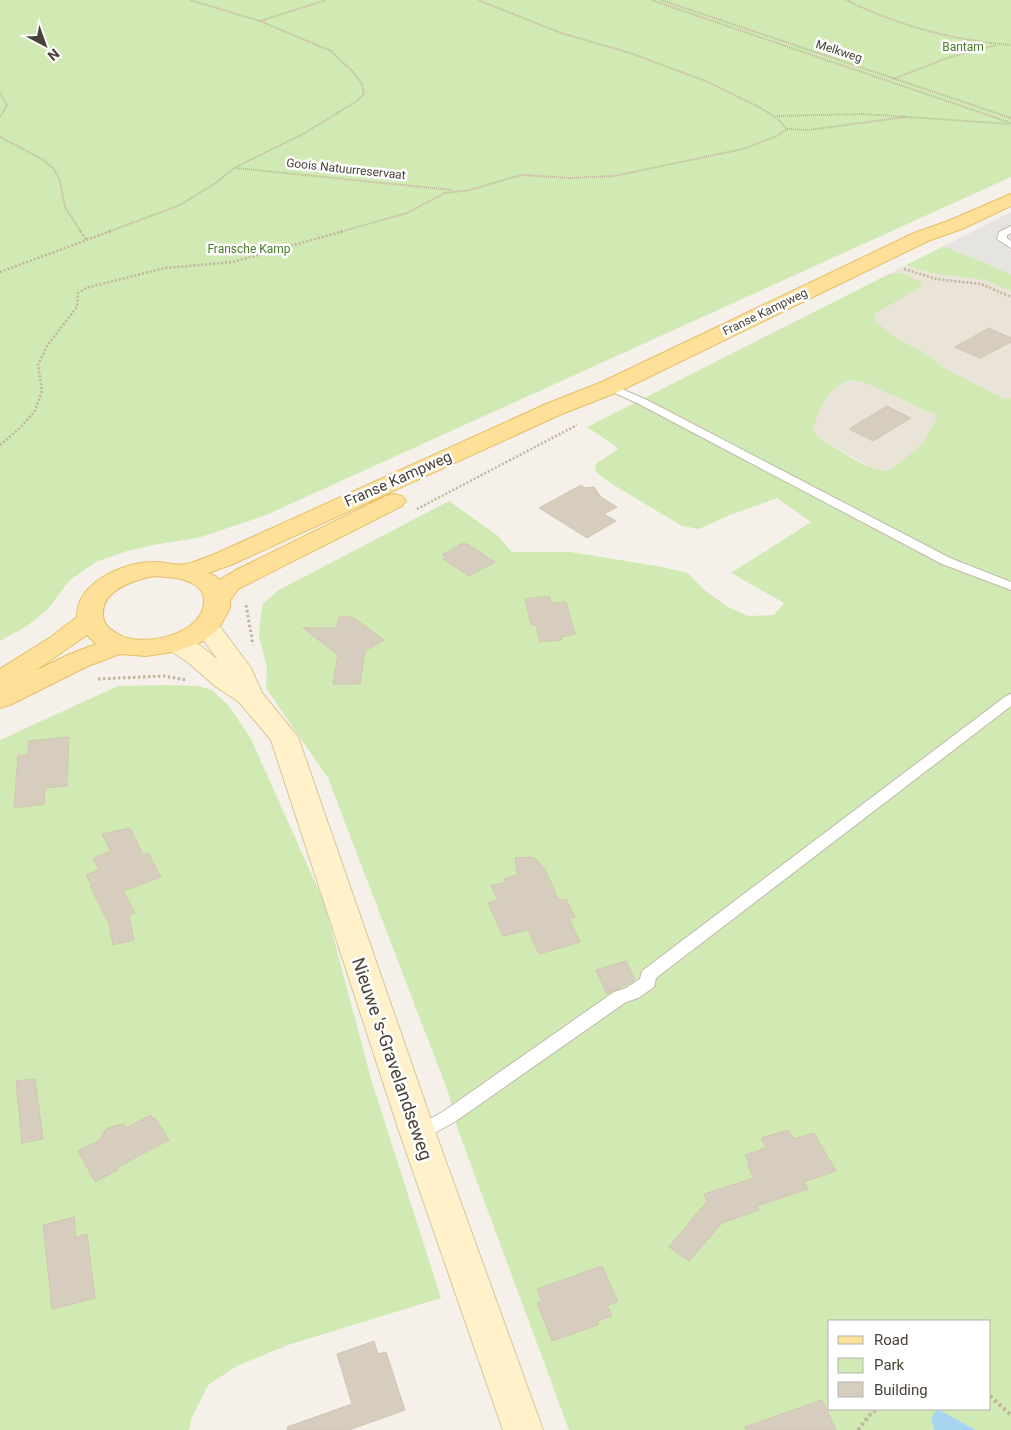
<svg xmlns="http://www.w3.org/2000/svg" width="1011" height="1430" font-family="Roboto,sans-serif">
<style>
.residential{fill:#e9e3d8}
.green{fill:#d1e9b3;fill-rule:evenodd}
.parking{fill:#e6e4e1}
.water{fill:#a6d4f1}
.building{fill:#d7cdbf;stroke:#d2c5b2}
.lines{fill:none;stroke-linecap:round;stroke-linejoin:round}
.lane-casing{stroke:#c1b9ac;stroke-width:2}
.secondary-casing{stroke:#d5c59a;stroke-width:2}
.primary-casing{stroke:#e5be68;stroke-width:2}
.path-far3{stroke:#c2b59d;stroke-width:2;stroke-dasharray:1 1;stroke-linecap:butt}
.path-far2{stroke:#c2b59d;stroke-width:2.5;stroke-dasharray:2 2;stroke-linecap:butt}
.path-far1{stroke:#c2b59d;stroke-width:3;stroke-dasharray:2.5 2.5;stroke-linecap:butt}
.path{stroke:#c2b59d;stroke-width:4;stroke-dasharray:3 3;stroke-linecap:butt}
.lane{fill:#fff;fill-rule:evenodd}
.secondary{fill:#fff1ca;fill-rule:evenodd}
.primary{fill:#fee099;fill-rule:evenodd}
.labels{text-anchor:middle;stroke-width:5;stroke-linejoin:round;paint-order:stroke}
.far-park-label{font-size:12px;fill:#4a7c2a;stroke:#fff}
.far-street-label{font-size:12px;fill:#494238;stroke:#fff}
.street-label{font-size:15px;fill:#494238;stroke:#fff}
.near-street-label{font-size:18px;fill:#494238;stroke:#fff}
</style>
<rect width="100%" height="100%" fill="#f5f1ea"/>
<g class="residential">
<polygon points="906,265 931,273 984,280 1011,291 1011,398 1005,399 944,368 924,353 898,339 875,321 875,314 881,308 920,287 902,273 889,274"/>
<polygon points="851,380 866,383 938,416 922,444 890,470 886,471 874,469 819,438 813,430 818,409 831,391 843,383"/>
</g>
<g class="green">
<polygon points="0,0 1011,0 1011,177 266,515 198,538 159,544 127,551 96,562 70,580 46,611 27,626 0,641"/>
<polygon points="944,246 1011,274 1011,291 984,280 931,273 906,265"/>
<path d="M902,273L921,282L922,284L920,287L875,314V321L898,339L924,353L944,368L1005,399L1011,398V1430H976L937,1409L931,1418L934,1430H569L458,1130L448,1092L328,778L266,688L267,668L259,636L260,621L263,604L277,591L449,501L497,535L512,552H570L657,566L688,573L704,590L728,607L748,616L774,615L784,603L731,573L811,522L777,498L730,515L699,529L682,526L612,484L596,472L595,465C602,458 613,455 618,448L587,427L889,274ZM851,380L866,383L938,416L922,444L890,470C873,475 835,447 819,438L813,430C819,408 827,387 851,380ZM830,1321H990V1409H830Z"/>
<polygon points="167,685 198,686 212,690 228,705 250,737 324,902 371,1079 441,1298 288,1345 237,1366 208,1385 192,1417 189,1430 0,1430 0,740 118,686"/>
</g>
<polygon class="parking" points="1011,212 1011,274 944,246"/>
<polygon class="water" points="937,1409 976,1430 934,1430 931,1418"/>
<g class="building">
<polygon points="989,328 1011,338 1011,342 980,358 955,347"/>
<polygon points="887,406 911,418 873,441 849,429"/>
<polygon points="581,485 585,488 594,487 601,497 617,507 604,514 616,521 587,538 539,508"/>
<polygon points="463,543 469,545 495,562 469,576 443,559 446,557 442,555"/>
<polygon points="549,596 551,603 566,602 575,634 561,637 562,640 540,642 536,625 531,625 525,599"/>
<polygon points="339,617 352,617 384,640 365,651 360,684 333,684 338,655 303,628 337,628"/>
<polygon points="69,737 67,786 45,788 44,804 14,808 18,755 28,755 29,741"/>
<polygon points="130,828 143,855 148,853 161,877 123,891 135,913 129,915 134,940 113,945 109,924 90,886 92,886 86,875 99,870 93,858 111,851 102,834"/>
<polygon points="530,857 536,859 544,868 559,900 566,899 575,917 569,919 580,942 539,954 528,930 503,936 488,903 498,900 491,886 506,882 504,879 517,875 515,858"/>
<polygon points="626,961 635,980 607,994 596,970"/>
<polygon points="35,1079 43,1139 22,1143 16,1081"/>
<polygon points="151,1115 153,1119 155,1118 169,1140 116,1168 118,1170 95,1182 78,1151 100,1140 105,1130 110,1127 124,1124 126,1128"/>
<polygon points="788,1130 794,1139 814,1133 836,1171 804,1182 808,1189 757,1206 759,1210 722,1223 689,1261 669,1247 707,1201 704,1194 754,1178 747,1164 750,1163 745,1155 766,1148 761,1138"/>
<polygon points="74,1217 76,1237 87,1234 95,1298 52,1309 43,1225"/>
<polygon points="602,1266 618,1302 607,1305 612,1316 597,1321 598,1325 552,1341 537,1303 542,1301 537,1289"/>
<polygon points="374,1341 378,1354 386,1352 405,1410 349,1430 288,1430 287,1427 352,1404 337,1354"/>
<polygon points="822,1400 836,1430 746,1430 745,1427"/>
</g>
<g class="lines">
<g class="lane-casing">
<g id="lane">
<polygon points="1011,226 1011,233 1007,235 1007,238 1011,241 1011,248 997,239 999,232"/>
<polygon points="610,384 647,400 950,558 1011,582 1011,590 942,564 639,404 606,389 605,387"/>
<polygon points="1011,694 1011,706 656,978 654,987 638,998 626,1002 456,1121 424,1139 418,1142 412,1139 409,1134 412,1129 444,1111 614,992 626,988 640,979 642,971 1006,696"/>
</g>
</g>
<g class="secondary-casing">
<path id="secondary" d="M206,618L215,620L251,668L262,693L298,737L436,1134L543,1430H503L400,1134L271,740L239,702L215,686L190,664L168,649L164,643L168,637C187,632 204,648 218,660L193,626L197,620Z"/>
</g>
<g class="primary-casing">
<path id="primary" d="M1011,194V206L962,229L928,241L618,392L562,414L233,564L208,573L215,576L219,580L236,570L386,496L394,494L402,496L406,501L402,506L238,589L230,601V608L219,628L204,641L173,652L146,656L120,654L88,666L10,705L0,708V669L51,637L77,617C76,582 126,561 155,562C165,562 176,566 186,564C196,562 206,557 215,554L546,404L602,382L914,233L948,221ZM154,576C163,577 172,577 181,579C192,582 204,588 204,600C206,634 142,649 118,634C109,629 103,624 103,614C102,589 135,580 154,576ZM87,635L96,644L70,654L35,671Z"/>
</g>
<g class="path-far3">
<polyline points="651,0 1011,123"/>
<polyline points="661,0 1011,118"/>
<path d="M846,0C899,26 952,40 1011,45"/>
<polyline points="260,21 326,0"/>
<polyline points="893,79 947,58 996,45"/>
<polyline points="0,93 7,105 0,117"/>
<polyline points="777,116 864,114 1010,124"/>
<polyline points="787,129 809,130 905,117"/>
<polyline points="0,137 42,159 54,169 60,181 65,207 81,232"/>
<polyline points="235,168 452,190"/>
<polyline points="108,232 180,205 217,182 234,168 303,134 357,101 364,94 362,84 353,72 331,51 260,21 190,0"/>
<polyline points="340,232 407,213 445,193 470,190 514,177 523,175 569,178 614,176 743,149 777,136 787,129 777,118 759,107 708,82 630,53 561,33 478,0"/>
</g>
<g class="path-far2">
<polyline points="80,231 86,239"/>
<polyline points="904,269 936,279 981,284 1011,297"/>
<polyline points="0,272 111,231"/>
<polyline points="0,445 20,428 35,411 42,391 38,365 47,346 77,307 78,293 86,288 165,268 233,262 344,231"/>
<polyline points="417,509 577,425"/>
</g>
<g class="path-far1">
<polyline points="246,605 253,645"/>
<polyline points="98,679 164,676 186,680"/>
</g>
<g class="path">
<polyline points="990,1396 1011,1415"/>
<polyline points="858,1430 872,1412 879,1409"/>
</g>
<use href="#lane" class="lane"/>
<use href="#secondary" class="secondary"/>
<use href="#primary" class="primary"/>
</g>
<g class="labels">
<g class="far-park-label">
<text x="963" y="51">Bantam</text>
<text x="249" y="253">Fransche Kamp</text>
</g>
<g class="far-street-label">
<text transform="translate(839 51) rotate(18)" y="4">Melkweg</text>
<text transform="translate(346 169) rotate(6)" y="4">Goois Natuurreservaat</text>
<text transform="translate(765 312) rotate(-26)" y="4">Franse Kampweg</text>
</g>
<g class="street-label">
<text transform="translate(398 479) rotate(-24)" y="5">Franse Kampweg</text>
</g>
<g class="near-street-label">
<text transform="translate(392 1059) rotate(71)" y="6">Nieuwe 's-Gravelandseweg</text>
</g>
</g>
<rect x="828" y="1320" width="162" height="90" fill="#ffffff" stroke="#b6b3af"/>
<rect x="838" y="1336" width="25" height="8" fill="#fee099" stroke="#b6b3af"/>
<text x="874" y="1345" font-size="15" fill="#494238">Road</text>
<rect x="838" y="1358" width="25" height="15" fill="#d1e9b3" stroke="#b6b3af"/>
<text x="874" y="1370" font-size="15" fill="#494238">Park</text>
<rect x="838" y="1382" width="25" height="15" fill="#d7cdbf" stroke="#b6b3af"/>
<text x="874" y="1395" font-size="15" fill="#494238">Building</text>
<g transform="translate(45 45) rotate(139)" stroke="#ffffff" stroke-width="4" paint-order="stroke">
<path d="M0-4L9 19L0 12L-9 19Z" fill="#494238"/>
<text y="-8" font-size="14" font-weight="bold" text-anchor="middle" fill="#494238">N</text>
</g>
</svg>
